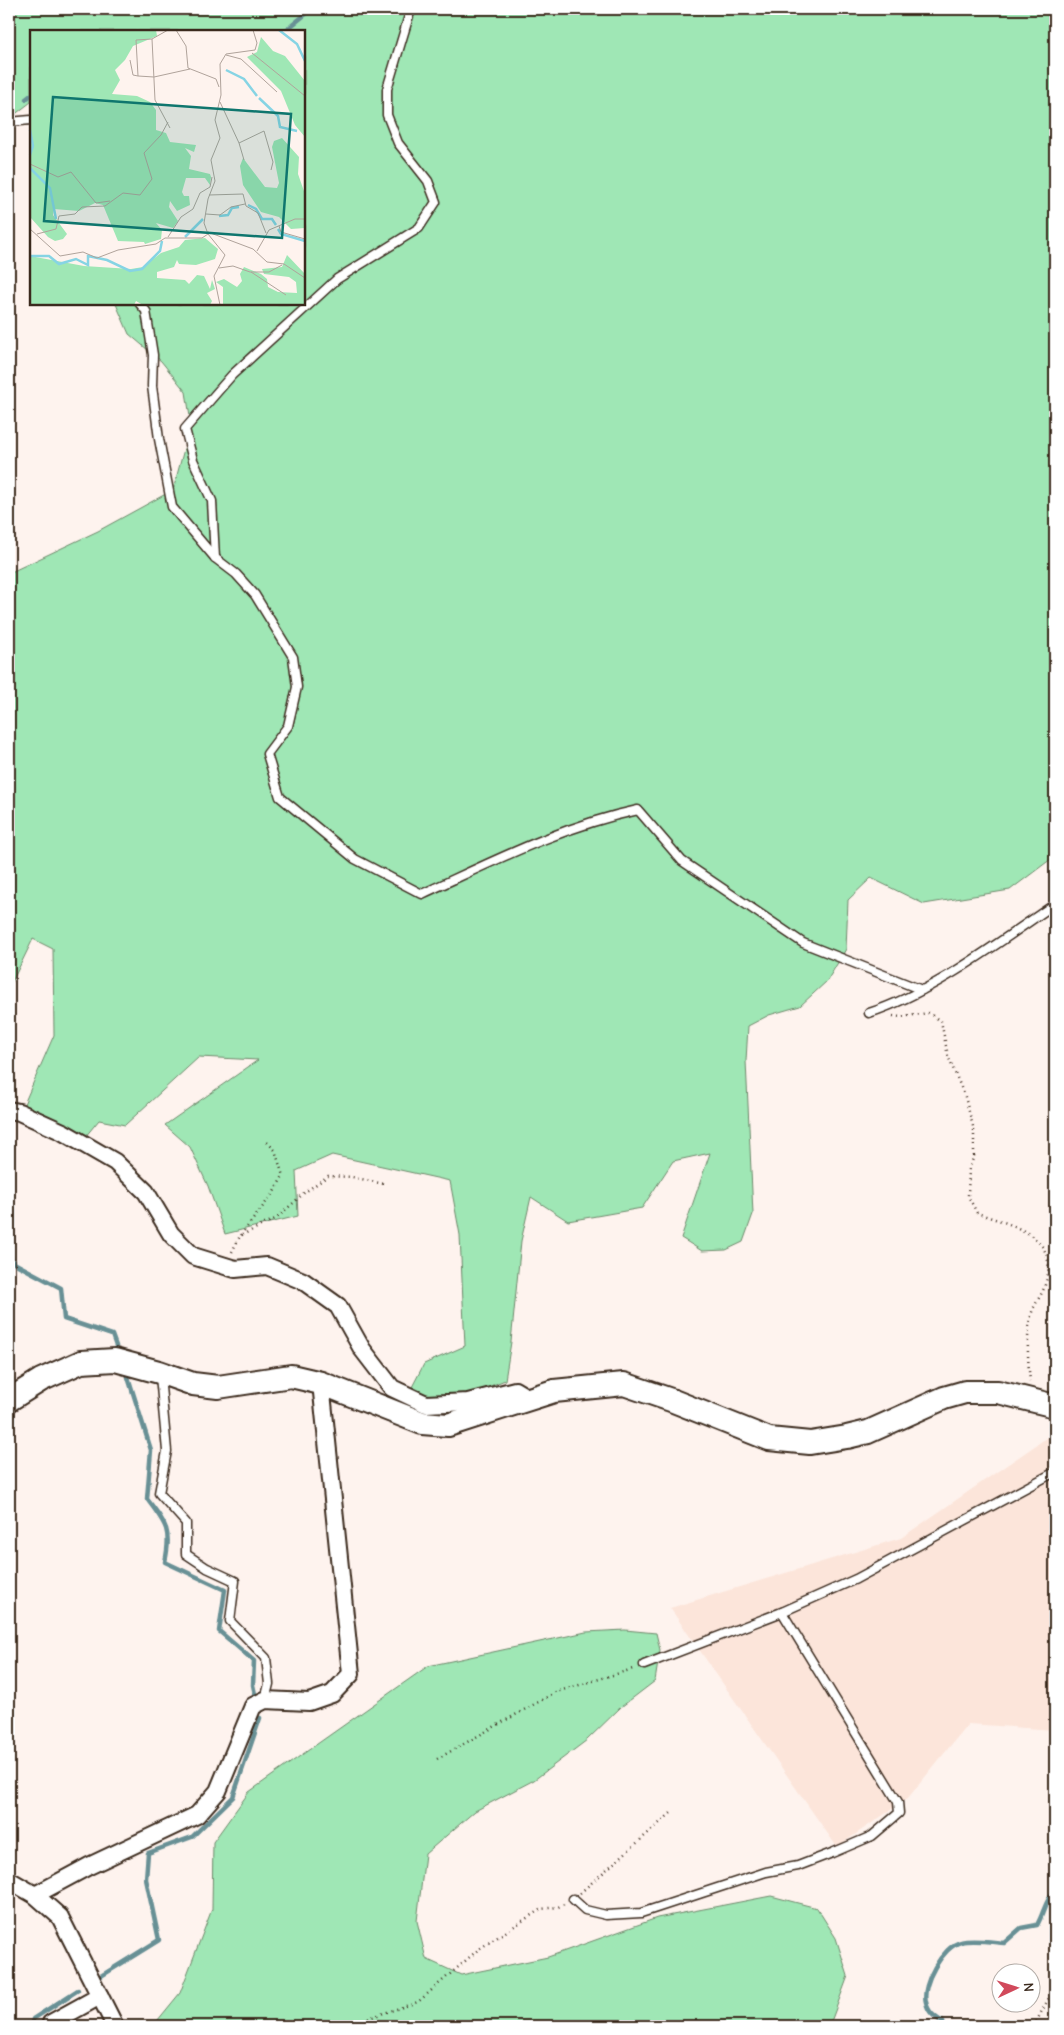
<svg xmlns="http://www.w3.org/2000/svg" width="1064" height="2035" font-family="'Comic Neue',sans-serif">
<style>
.built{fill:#fce5da}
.green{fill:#9fe7b5;stroke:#6d886a}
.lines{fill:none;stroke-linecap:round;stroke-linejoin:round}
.stream{stroke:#689095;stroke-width:4.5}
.lane-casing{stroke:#3b2a1e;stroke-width:11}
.street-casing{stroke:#3b2a1e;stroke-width:20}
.secondary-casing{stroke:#3b2a1e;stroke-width:26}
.path{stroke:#3b2a1e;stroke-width:2.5;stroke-dasharray:1 4;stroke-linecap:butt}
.lane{stroke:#fff;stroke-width:8}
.street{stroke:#fff;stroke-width:16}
.secondary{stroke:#fff;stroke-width:22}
.inset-river{fill:none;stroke:#86d4e4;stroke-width:2.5}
.inset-road{fill:none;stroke:#b0a39b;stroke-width:1}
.view{fill:#0f766e;fill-opacity:0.15;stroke:#0f766e;stroke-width:2.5}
.inset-edge{fill:none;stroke:#3b2a1e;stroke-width:2.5}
</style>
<rect width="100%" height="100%" fill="#fef3ee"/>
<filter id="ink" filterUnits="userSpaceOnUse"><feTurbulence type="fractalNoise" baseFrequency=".02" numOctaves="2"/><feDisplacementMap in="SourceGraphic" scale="10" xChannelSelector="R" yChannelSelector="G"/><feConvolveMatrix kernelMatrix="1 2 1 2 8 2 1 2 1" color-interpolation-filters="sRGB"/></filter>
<g filter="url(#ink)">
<polygon class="built" points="1055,1432 1055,1730 968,1724 908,1798 837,1847 670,1608 901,1538"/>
<g class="green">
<polygon points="9,9 1055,9 1055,856 1010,890 924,904 871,878 848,900 846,949 827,981 800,1006 769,1015 748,1026 746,1061 753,1214 743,1242 726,1250 702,1251 681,1238 710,1153 673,1161 642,1208 568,1221 531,1197 521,1241 511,1342 505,1380 476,1392 437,1399 411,1389 424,1364 465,1346 460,1235 450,1181 332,1155 296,1171 298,1216 225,1234 208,1186 190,1147 165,1125 258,1060 199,1057 125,1125 99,1120 85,1137 24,1104 54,1035 53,949 33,939 9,988 9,573 98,531 173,490 191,423 186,392 161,361 129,334 116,304 304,304 304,31 31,31 31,102 9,119"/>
<polygon points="625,1630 656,1633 660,1650 655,1681 621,1707 587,1740 534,1780 475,1811 425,1854 417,1921 426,1959 461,1975 548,1957 657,1918 771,1896 817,1908 836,1938 848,1976 832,2019 824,2026 153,2026 180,1993 212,1909 213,1842 249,1792 428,1666 586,1632"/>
</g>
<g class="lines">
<g class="stream">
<polyline points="285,31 312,9"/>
<polyline points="26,99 31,95"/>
<polyline points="9,1251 14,1263 61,1288 64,1319 112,1335 116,1346"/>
<path d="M128,1377L151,1450L147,1499C166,1524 172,1530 165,1562L225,1590L219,1631L254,1661L253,1685L255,1694"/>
<polyline points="101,1976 159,1940 146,1879 148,1853 192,1837 233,1797 260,1718"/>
<polyline points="32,2026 33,2019 78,1990"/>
<path d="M942,2026L943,2022C934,2017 928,2012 926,2002C921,1985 943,1946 961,1942C972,1939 992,1942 1004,1943L1021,1928L1037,1925C1044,1913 1045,1900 1055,1890"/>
</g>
<g class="lane-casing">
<g id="lane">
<polyline points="9,122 31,120"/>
<path d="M140,304L146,311L153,355L152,386L159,439L172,507L215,558L236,574L255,595L293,657L297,687L288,726L267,754L280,797L355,859L422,894C492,862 562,826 638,810L682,861L803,943L922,990"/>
<polyline points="215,558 212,501 193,460 185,429 232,375 337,279 419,228 436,202 428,181 398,143 387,115 387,89 411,9"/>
<path d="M869,1013C936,991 997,943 1055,904"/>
<polyline points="160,1376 167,1451 159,1493 186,1523 186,1554 207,1568 235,1581 230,1621 266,1658 269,1684 265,1700"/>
<polyline points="644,1665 782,1612"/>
<polyline points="573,1899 585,1910 606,1915 641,1913 766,1872 798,1866 832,1853 872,1836 899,1813 898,1802 782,1612 856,1579 1055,1472"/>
</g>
</g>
<g class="street-casing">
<g id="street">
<polyline points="9,1110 19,1112 63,1132 115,1162 146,1192 171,1234 193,1256 235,1269 267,1266 303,1281 338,1306 362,1349 392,1388 426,1404 468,1402 515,1390 530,1399"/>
<polyline points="9,1880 35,1895 60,1917 115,2026"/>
<polyline points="35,1895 89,1866 197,1815 218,1791 253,1706 265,1700 309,1702 332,1694 351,1674 321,1383"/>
<polyline points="50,2026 51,2023 100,1996"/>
</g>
</g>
<g class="secondary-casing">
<polyline id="secondary" points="9,1400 41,1380 81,1362 115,1360 159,1372 193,1384 218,1387 291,1376 321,1383 422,1423 448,1425 554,1391 624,1384 671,1400 769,1439 810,1443 847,1437 868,1432 944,1398 965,1392 998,1392 1055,1406"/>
</g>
<g class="path">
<path d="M893,1016L901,1017L928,1013L941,1021L948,1056L965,1097L974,1130V1156L969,1169L968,1196L977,1213C1012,1225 1062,1236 1045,1285C1042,1296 1033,1305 1031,1316C1026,1335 1028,1362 1030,1381"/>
<polyline points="241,1235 274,1192 283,1176 275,1150 266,1141"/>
<polyline points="232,1252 240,1236 277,1218 305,1192 328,1176 352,1177 384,1184"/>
<polyline points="437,1759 556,1692 633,1669"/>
<polyline points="580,1893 671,1813"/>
<polyline points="344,2026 418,2002 479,1949 541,1909 558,1907 564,1904"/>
<polyline points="1034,2026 1052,1992 1055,1989"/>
</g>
<use href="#lane" class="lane"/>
<use href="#street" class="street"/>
<use href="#secondary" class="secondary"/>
</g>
</g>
<g transform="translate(30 30)">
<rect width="275" height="275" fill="#fef3ee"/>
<path d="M0,0H126L127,6L103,16L95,30L85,40L90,50L82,64L107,66L120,72L126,80V100L136,103L140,112L166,115L164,122L155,118L161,126L159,139L180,144L181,147L180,155L175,148H156L152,162L154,166H159L160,175L147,181L140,171L139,177L148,191L143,198L126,193L132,200L131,209L115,214L114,212L88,211L73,175L65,173L49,181L24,179L23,185L37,204L33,209L25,211L18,207L0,187ZM231,7L243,21L255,26L275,51V107L265,95L251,61L217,27L227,22ZM252,108L269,127L268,144L275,164V198L261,199L249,187L231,182L213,155L210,136L213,128L235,157L247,158L249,153L242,117L244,111ZM175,208L188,219L185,229L166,235L149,234L147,230L144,237L127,242V248L155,250L159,254L167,245L174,246L180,259L182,250L185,259L177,263L182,271L180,275H113L106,271L104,275H0V226L54,236L101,239L113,237L131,223L149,217L155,210ZM257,225L275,244V275H193V257L186,252L194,249L207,257L212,251L210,244L214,237L231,244L237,249L238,257L248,262L267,263L266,252L259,247L234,244L232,239L252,237Z" fill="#9fe7b5"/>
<path class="inset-river" d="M249,0L267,14L275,31M196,40L214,49L227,66M229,68L248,86L250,97L267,101M0,100L3,116L0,125M0,138L20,158L26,189M218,175L226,179L232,189H242L246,195M189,186L198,185L202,178L209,177M248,199L251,204L275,211M155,207L173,189M0,226H19L29,234L46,229L58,235V226L77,230L100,241L112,239L130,221L132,211"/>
<path class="inset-road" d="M138,0L122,9L106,10L108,46L124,47L160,39M146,0L156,16L158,38L186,49L189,57M122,9L125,70L140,98M222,23L275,66M196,25L211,29L247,62M100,30L103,45L108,46M190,72L209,113L234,101L243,132L241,140M209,113L214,130M0,134L28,147L41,142L66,173L80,171M179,165L213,164L216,176L228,183L236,203M176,184L190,185L201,177L215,174M249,196L251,202L275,209M0,199L30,226L53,222L67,228L88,220L126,214L135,208H172L178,204M178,202L223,219L237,232L254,234L275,248M7,204L26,199L29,186L45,184L52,177L75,176L93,163L110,165L122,149L114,123L131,105L138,92M138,207L151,187L163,179L170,163L180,157L182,147M227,221L239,200L265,189H275M189,238L203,236L220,242H239L252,235M221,242L256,265M190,275L184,246L195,225L178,204L174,193L178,169L185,151L181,130L190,108L185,90L191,65L190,34L196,24L225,20L227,13L223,0"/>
<path class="view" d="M23,67L261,84L252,208L14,191Z"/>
<rect width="275" height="275" class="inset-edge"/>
</g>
<rect width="1064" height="2035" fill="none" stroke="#fff" stroke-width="30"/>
<rect x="15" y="15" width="1034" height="2005" fill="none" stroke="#3b2a1e" stroke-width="2" filter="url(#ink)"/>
<g transform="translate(1016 1988) rotate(86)"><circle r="24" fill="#ffffff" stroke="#b1aaa5"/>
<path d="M0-4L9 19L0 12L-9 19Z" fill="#d1495b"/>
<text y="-8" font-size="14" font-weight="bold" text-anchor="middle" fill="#3b2a1e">N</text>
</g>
</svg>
